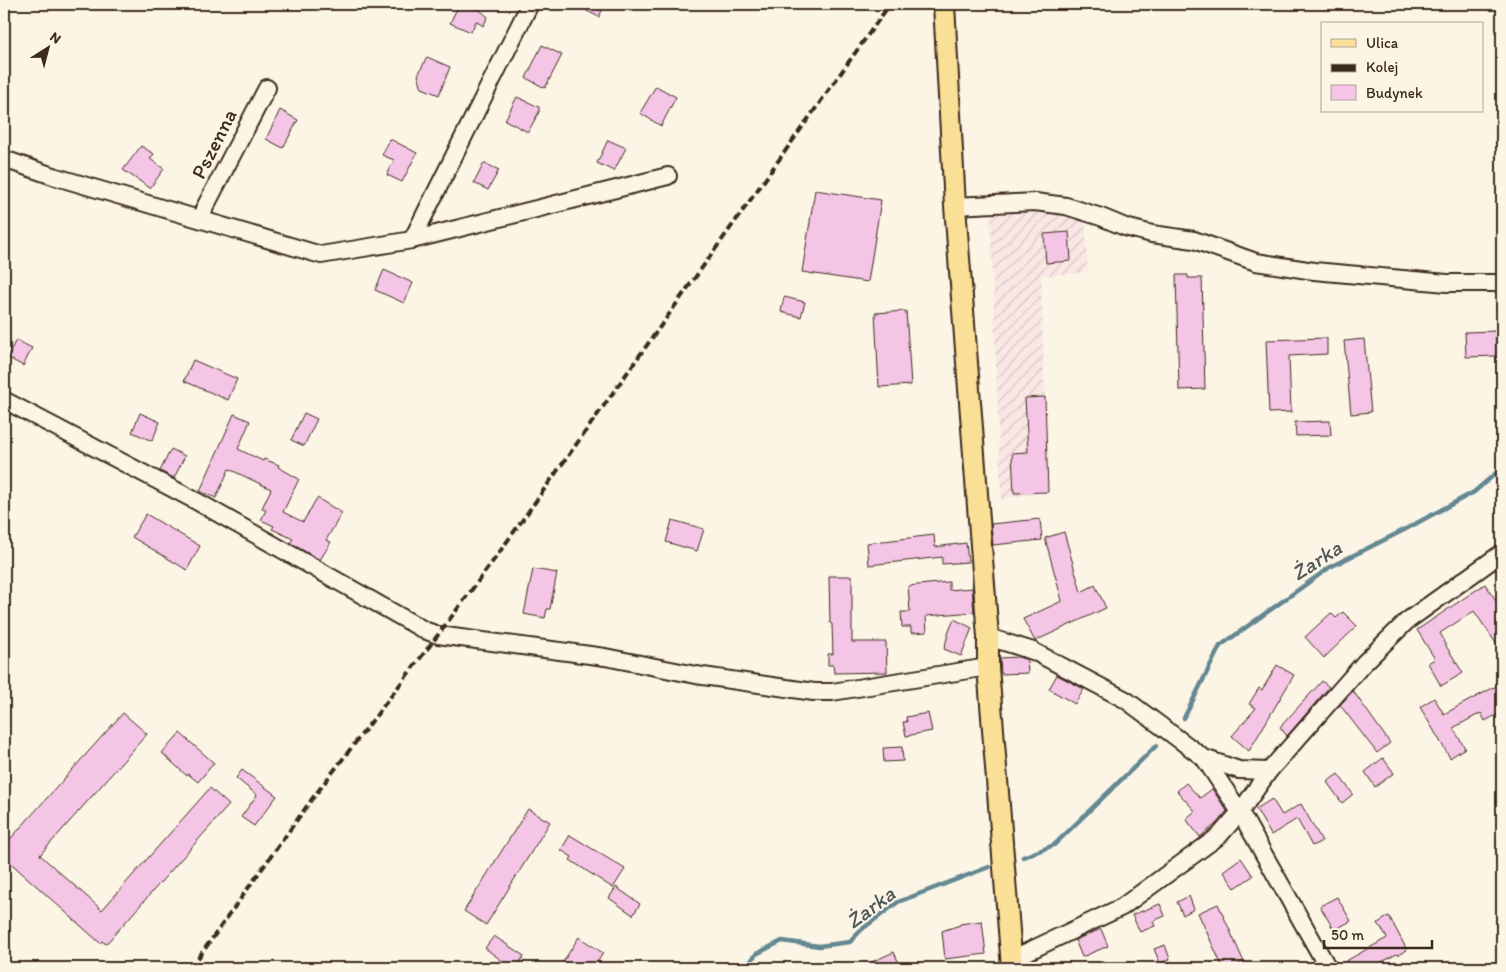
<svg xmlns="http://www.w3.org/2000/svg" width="1506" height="972" font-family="Itim,sans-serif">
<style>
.industrial{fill:url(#industrial-furrows)}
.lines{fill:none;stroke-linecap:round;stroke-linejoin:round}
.stream{stroke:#648892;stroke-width:4.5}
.building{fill:#f5c5e6;stroke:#3b2a1e}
.minor-casing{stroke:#3b2a1e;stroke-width:20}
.major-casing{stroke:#3b2a1e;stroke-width:24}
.minor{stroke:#fcf5e5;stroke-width:16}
.major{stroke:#fadf96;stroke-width:20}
.rail{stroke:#3b2a1e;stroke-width:4;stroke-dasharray:8 4;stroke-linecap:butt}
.labels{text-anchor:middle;stroke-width:4;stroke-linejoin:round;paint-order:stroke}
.street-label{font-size:21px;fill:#3b2a1e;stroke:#fcf5e5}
.water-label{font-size:22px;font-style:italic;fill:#4f5958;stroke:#fcf5e5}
</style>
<defs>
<pattern id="industrial-furrows" width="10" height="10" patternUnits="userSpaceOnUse" patternTransform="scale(1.25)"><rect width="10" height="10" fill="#fae7e5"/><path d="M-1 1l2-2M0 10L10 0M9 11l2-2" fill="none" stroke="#d7c6c4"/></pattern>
</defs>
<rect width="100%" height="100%" fill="#fcf5e5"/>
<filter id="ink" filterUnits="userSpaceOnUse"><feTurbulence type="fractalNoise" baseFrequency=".02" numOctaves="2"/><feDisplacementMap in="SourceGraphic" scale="10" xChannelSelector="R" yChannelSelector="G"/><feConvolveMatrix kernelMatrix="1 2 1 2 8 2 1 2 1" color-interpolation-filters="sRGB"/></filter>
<g filter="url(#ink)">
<polygon class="industrial" points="1038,209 1085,217 1088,272 1041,276 1048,492 1001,499 990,211"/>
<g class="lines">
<g class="stream">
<polyline points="1184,718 1220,646 1330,567 1404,530 1474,492 1502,468"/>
<polyline points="1023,857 1054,845 1156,746"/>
<polyline points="746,968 756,954 782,941 819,946 850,942 861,930 898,902 989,867"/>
</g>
</g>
<g class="building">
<polygon points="459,4 473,4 488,17 483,26 476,21 471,32 450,23"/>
<polygon points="573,4 605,4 599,17"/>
<polygon points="542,45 562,55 545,88 526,78"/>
<polygon points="427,57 450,67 439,95 422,88 418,75"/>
<polygon points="656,86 676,97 661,126 640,113"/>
<polygon points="517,97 539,107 539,112 528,132 505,120"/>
<polygon points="280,110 298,120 283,148 266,139"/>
<polygon points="390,139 417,153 402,182 387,175 394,160 382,155"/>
<polygon points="608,140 626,148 614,171 597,163"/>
<polygon points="141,146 154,154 150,159 164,169 150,188 123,170"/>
<polygon points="484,163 499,170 488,190 474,183"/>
<polygon points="815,190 881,200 868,282 802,272"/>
<polygon points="1069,232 1071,261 1046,263 1044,234"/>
<polygon points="384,270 413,283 404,303 375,290"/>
<polygon points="1176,275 1188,275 1188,278 1202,278 1205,389 1179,390"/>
<polygon points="784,297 805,302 801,317 781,312"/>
<polygon points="906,311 911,385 879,387 875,313"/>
<polygon points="1496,331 1496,356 1466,357 1465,332"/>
<polygon points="1327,338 1327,354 1289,356 1291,412 1269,413 1266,340"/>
<polygon points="1364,339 1371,412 1351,414 1344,341"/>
<polygon points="16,340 32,348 23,366 7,357"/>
<polygon points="193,360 237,379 228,400 184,381"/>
<polygon points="1045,397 1048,492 1014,493 1012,453 1028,452 1025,398"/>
<polygon points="140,413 160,422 152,441 132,432"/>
<polygon points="304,413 317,419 304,446 291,440"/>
<polygon points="234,414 250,421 238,449 263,461 264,459 279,465 278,467 299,479 283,512 303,522 317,498 342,513 326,540 331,542 320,560 290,543 293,539 272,529 274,526 261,520 266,510 262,508 271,489 229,469 216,498 200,491"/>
<polygon points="1330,421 1331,435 1296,436 1295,422"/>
<polygon points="171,449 185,456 174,478 160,471"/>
<polygon points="146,514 200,546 187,570 132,537"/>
<polygon points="1040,519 1042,540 993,545 991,524"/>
<polygon points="672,520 704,529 697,551 666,542"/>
<polygon points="1064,532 1081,592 1095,585 1106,608 1035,641 1023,619 1062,601 1045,538"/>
<polygon points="934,535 935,547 966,543 968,562 942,564 942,557 869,565 867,543"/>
<polygon points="533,569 557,573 550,609 547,609 545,618 524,614"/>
<polygon points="829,576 852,576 852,642 886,642 887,672 834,673 833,665 828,665 828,654 833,654 832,624 830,623"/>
<polygon points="949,582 949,590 972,588 974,612 926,616 927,632 911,633 911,627 902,627 901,612 910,612 908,586"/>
<polygon points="1485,584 1497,602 1502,598 1502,652 1474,611 1440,633 1444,640 1443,641 1463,673 1441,686 1428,663 1435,659 1417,630"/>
<polygon points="1343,612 1357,626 1324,658 1305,637 1331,613 1336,618"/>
<polygon points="954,619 972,628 961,656 944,649 949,631"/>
<polygon points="1018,657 1027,660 1028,673 1001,674 1000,658"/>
<polygon points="1277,665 1294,675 1249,751 1232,736 1256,708 1249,704 1259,688 1262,690"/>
<polygon points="1057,675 1084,689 1075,704 1049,689"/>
<polygon points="1322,681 1329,687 1287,736 1280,727"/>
<polygon points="1502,683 1502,712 1485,721 1481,713 1453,728 1465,748 1450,758 1420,707 1434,698 1444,714"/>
<polygon points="1353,691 1390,743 1377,753 1340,705"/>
<polygon points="123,713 147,734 40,855 102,910 210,788 229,805 106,944 102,941 100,943 4,857 4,846"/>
<polygon points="928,713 932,731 906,736 903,722 907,722 906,717"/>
<polygon points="180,733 214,763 198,782 188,774 187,776 162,753"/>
<polygon points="902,747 903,761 884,762 883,748"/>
<polygon points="1383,758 1394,773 1375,787 1365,772"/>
<polygon points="242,770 277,796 254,826 241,817 257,795 236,778"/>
<polygon points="1338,774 1353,794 1342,803 1327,782"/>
<polygon points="1186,783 1200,798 1212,789 1227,811 1216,824 1200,837 1186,819 1195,811 1177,791"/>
<polygon points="1272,799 1282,815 1301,804 1322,841 1312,846 1297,819 1271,835 1256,809"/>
<polygon points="528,809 550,822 486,925 464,911"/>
<polygon points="570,835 625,869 613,888 570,860 572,857 561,850"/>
<polygon points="1241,858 1253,876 1235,888 1223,871"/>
<polygon points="616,887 640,904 633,915 609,898"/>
<polygon points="1189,896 1194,909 1183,915 1177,902"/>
<polygon points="1337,897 1351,921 1334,930 1320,906"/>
<polygon points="1160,904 1165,916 1153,921 1155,926 1140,932 1132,915"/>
<polygon points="1218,904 1244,962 1230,968 1223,968 1198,913"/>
<polygon points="1389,916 1407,950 1398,955 1397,954 1370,968 1338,968 1337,966 1387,938 1378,923"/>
<polygon points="982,921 986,954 945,959 942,931 960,925 960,924"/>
<polygon points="1101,929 1108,946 1082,957 1075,940"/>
<polygon points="494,936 524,956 516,968 502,968 505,963 485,948"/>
<polygon points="579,937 603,953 598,961 593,968 559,968"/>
<polygon points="1165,945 1170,959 1160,963 1154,949"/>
<polygon points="894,952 901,968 858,968"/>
</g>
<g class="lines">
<g class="minor-casing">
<g id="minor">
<polyline points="4,159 53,176 321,255 412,240 668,176"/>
<polyline points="955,206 1035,202 1066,206 1101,217 1125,227 1152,234 1194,240 1256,262 1314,271 1447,283 1502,283"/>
<polyline points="203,220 204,209 267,88"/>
<polyline points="412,240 530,4"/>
<polyline points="4,400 198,502 424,630 438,635 605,657 696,675 814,692 832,692 988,667"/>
<polyline points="988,637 1033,651 1126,700 1204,758 1239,770 1269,771"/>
<polyline points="1204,758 1240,812 1328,968"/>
<polyline points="1012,959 1122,907 1219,836 1240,812 1269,771 1364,663 1407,621 1502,553"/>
</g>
</g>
<g class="major-casing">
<polyline id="major" points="944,4 955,206 988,637 988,667 1012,968"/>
</g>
<use href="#minor" class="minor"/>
<use href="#major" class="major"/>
<polyline class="rail" points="191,968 312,799 438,635 496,557 890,4"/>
</g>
</g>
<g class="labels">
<g class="street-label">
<text transform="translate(214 144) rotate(-63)" y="7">Pszenna</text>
</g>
<g class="water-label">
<text transform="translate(1316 560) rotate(-33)" y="8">Żarka</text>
<text transform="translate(870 907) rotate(-37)" y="8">Żarka</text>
</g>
</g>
<rect width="1506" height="972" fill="none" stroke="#fcf5e5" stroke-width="20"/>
<rect x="10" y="10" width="1486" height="952" fill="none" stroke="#3b2a1e" stroke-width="2" filter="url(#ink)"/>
<rect x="1321" y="22" width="162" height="90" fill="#fcf5e5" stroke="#afa495"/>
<rect x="1331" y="39" width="25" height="8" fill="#fadf96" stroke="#afa495"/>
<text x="1366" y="48" font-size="15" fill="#3b2a1e">Ulica</text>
<rect x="1331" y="64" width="25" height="8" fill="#3b2a1e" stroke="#afa495"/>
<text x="1366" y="72" font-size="15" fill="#3b2a1e">Kolej</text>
<rect x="1331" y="85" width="25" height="15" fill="#f5c5e6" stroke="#afa495"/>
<text x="1366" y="98" font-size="15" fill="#3b2a1e">Budynek</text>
<g transform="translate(48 48) rotate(36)" stroke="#fcf5e5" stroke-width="4" paint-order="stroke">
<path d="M0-4L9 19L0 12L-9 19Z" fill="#3b2a1e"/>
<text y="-8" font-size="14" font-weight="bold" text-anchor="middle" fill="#3b2a1e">N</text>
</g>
<path d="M1324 940v8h108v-8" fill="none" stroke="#3b2a1e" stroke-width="2.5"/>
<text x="1331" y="940" font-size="15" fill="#3b2a1e" stroke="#fcf5e5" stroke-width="4" paint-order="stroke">50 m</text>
</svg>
